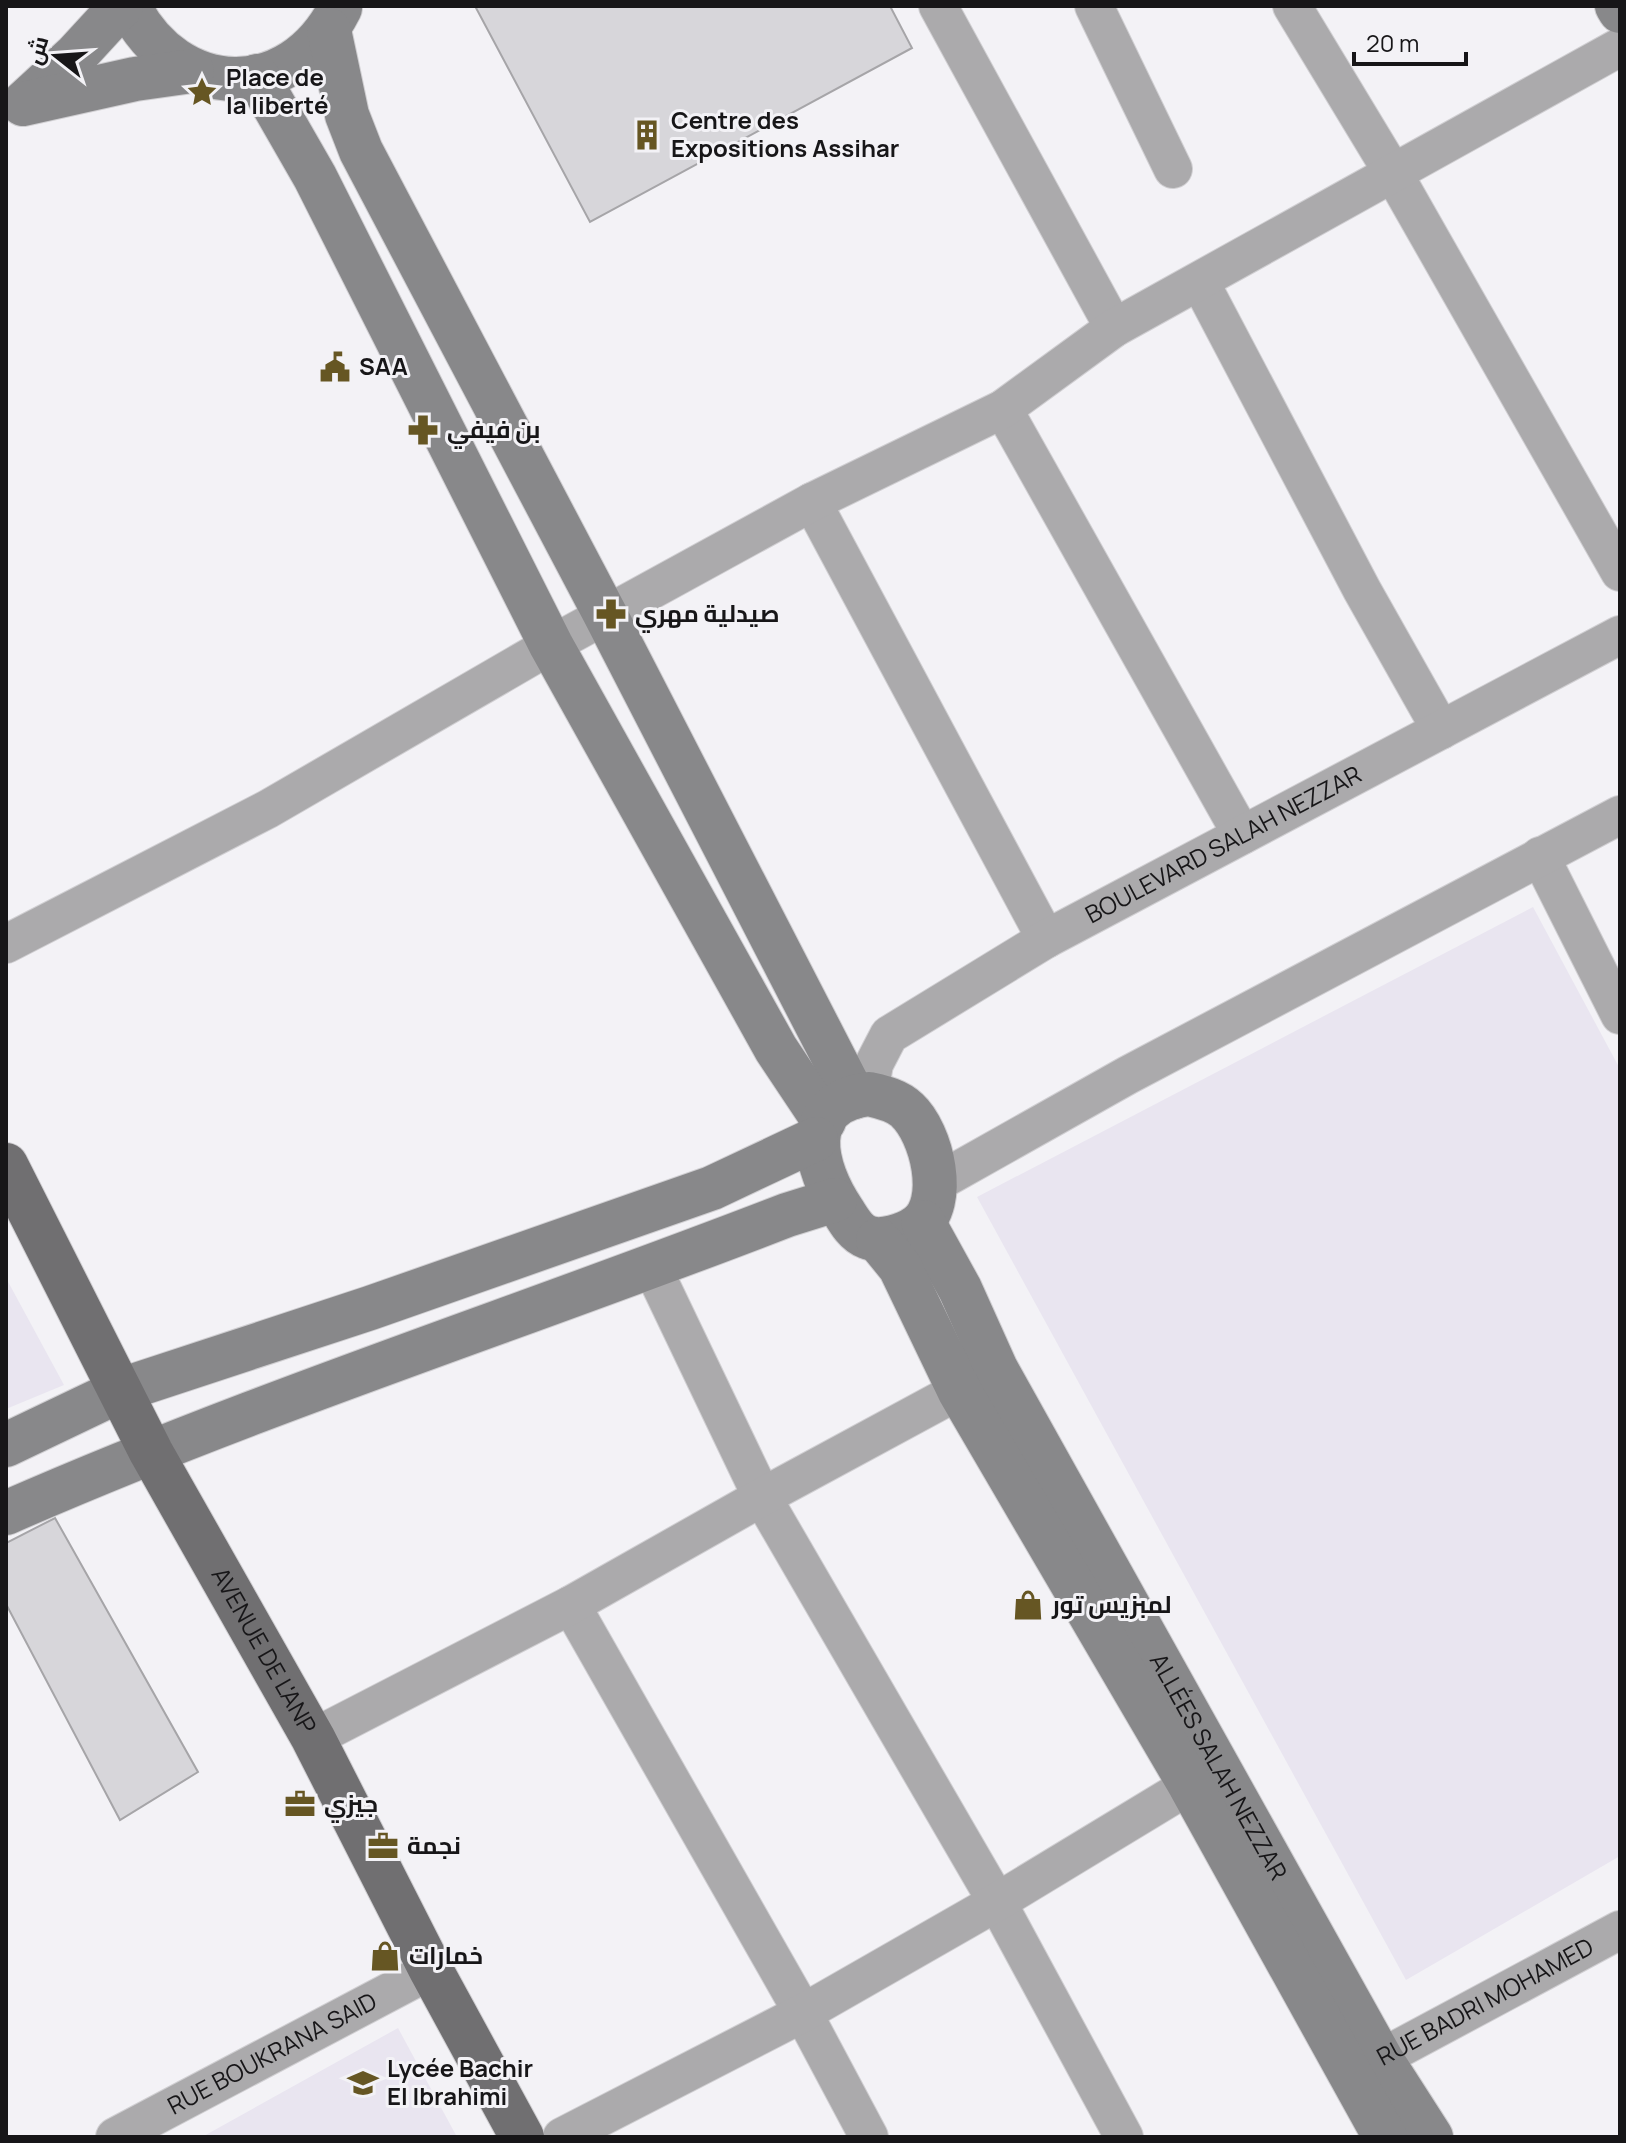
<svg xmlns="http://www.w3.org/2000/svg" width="1626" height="2143" font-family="Manrope,Cairo,sans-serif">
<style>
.built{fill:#e9e5f0}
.building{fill:#d7d6da;stroke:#a6a5a8;stroke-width:2}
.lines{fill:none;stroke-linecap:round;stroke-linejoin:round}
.street-casing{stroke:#d0cfd2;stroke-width:40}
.secondary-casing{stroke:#d0cfd2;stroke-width:46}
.primary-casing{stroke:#d0cfd2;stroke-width:46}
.street{stroke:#abaaac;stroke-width:38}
.secondary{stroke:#88888a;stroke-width:44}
.primary{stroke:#706f71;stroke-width:44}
.labels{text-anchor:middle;stroke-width:6;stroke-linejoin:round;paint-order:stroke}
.poi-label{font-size:24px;font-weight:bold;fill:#171618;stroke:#f3f2f6;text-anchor:start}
.street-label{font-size:24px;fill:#171618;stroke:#f3f2f6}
</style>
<rect width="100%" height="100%" fill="#f3f2f6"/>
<g class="built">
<polygon points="1533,907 1620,1069 1620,1856 1406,1980 977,1197"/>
<polygon points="6,1278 64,1385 6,1409"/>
<polygon points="398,2028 457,2137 202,2137"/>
</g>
<g class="building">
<polygon points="475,6 890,6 912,48 590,222"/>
<polygon points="55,1518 198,1772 120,1820 6,1604 6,1543"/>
</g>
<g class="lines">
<g class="street-casing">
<g id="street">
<polyline points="938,6 1114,328"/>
<polyline points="1094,6 1173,169"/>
<polyline points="1292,6 1393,173 1620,572"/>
<polyline points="1200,282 1362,590 1441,730"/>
<polyline points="1003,409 1242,835"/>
<polyline points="812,502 1046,939"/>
<polyline points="1540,856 1620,1015"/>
<polyline points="6,944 268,809 551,645 812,502 1003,409 1114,328 1620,47"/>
<path id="s1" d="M869,1094L874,1064L889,1035L1046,939L1620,635"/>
<polyline points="936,1183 1128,1075 1620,815"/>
<polyline points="651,1265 762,1497 997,1902 1124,2137"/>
<polyline points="571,1605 803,2013 869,2137"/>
<polyline points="313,1738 571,1605 762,1497 984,1377"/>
<path id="s2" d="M1355,2072L1620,1930"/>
<path id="s3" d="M115,2137L431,1970"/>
<polyline points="562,2137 803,2013 997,1902 1190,1785"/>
</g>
</g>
<g class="secondary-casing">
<g id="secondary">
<path d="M129,6C177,101 291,105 340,8"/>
<polyline points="1617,6 1620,11"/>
<polyline points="329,30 347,115 361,151 605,614 854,1097"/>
<polyline points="257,76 315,177 551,645 776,1049 824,1121"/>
<polyline points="25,102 76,55 121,6"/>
<polyline points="23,104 135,79 192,71"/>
<path d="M869,1094C882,1097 897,1100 907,1110C932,1133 949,1203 918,1226C906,1235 881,1243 867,1237C856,1233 849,1221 843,1211C814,1168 797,1103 869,1094Z"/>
<path id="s4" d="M923,1222L960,1289L996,1369L1381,2059L1431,2137"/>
<polyline points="878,1240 900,1267 960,1392 1190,1785 1385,2137"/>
<polyline points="6,1445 121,1390 370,1308 712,1188 816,1139"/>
<path d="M6,1513C261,1401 527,1316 787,1215L835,1200"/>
</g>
</g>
<g class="primary-casing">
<g id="primary">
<path id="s5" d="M6,1165L151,1452L313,1738L431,1970L522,2137"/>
</g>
</g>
<use href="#street" class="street"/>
<use href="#secondary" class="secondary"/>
<use href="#primary" class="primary"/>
</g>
<defs>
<g id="sight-bare" transform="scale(2.4)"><path d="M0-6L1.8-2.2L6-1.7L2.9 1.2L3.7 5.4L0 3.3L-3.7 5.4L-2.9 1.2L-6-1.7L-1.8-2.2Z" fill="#665623" stroke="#f3f2f6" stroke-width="2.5" paint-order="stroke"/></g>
<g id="building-bare" transform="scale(2.4)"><path d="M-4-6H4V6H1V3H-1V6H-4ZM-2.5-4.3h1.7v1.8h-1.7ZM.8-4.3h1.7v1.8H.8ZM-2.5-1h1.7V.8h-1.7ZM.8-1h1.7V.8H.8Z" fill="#665623" stroke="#f3f2f6" stroke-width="2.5" paint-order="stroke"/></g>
<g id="civic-bare" transform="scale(2.4)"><path d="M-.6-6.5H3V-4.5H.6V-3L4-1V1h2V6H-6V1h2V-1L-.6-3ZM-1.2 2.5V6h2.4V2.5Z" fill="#665623" stroke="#f3f2f6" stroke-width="2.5" paint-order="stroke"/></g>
<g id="pharmacy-bare" transform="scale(2.4)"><path d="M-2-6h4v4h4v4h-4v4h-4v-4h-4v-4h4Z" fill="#665623" stroke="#f3f2f6" stroke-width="2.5" paint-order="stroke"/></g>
<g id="shop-bare" transform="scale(2.4)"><path d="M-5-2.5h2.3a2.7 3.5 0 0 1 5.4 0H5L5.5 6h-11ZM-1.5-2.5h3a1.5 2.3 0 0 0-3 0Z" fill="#665623" stroke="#f3f2f6" stroke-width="2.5" paint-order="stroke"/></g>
<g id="office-bare" transform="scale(2.4)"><path d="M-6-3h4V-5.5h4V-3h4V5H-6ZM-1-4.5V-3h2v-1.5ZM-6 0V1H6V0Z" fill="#665623" stroke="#f3f2f6" stroke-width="2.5" paint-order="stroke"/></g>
<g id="school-bare" transform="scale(2.4)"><path d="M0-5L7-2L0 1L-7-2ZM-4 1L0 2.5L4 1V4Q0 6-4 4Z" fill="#665623" stroke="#f3f2f6" stroke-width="2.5" paint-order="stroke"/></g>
</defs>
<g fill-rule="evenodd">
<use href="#sight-bare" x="202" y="92"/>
<use href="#building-bare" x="647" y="135"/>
<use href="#civic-bare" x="335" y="367"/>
<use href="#pharmacy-bare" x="423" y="430"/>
<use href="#pharmacy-bare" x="611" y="614"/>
<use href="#shop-bare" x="1028" y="1605"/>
<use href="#office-bare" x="300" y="1804"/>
<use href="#office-bare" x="383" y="1846"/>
<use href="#shop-bare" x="385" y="1956"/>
<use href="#school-bare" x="363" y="2083"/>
</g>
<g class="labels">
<g class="poi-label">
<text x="226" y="86">Place de<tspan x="226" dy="28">la liberté</tspan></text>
<text x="671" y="129">Centre des<tspan x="671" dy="28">Expositions Assihar</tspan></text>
<text x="359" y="375">SAA</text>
<text x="447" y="438">بن فيفي</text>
<text x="635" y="622">صيدلية مهري</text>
<text x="1052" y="1613">لمبزيس تور</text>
<text x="324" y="1812">جيزي</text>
<text x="407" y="1854">نجمة</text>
<text x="409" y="1964">خمارات</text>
<text x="387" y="2077">Lycée Bachir<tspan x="387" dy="28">El Ibrahimi</tspan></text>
</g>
<g class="street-label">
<text dy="8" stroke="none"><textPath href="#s1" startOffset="448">BOULEVARD SALAH NEZZAR</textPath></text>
<text dy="8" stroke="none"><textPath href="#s5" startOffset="550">AVENUE DE L'ANP</textPath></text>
<text dy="8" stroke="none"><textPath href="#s4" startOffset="620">ALLÉES SALAH NEZZAR</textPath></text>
<text dy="8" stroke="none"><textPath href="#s2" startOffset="148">RUE BADRI MOHAMED</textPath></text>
<text dy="8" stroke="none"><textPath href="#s3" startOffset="178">RUE BOUKRANA SAID</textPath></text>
</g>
</g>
<rect width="1626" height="2143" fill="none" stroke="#171618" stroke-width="16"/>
<g transform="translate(56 56) rotate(287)" stroke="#f3f2f6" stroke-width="6" paint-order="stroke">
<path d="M0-6L14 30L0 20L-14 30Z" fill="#171618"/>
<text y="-12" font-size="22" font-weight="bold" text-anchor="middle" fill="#171618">ش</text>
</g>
<path d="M1354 52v12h112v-12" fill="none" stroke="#171618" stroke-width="4"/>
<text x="1366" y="52" font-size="24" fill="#171618" stroke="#f3f2f6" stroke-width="6" paint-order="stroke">20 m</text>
</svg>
